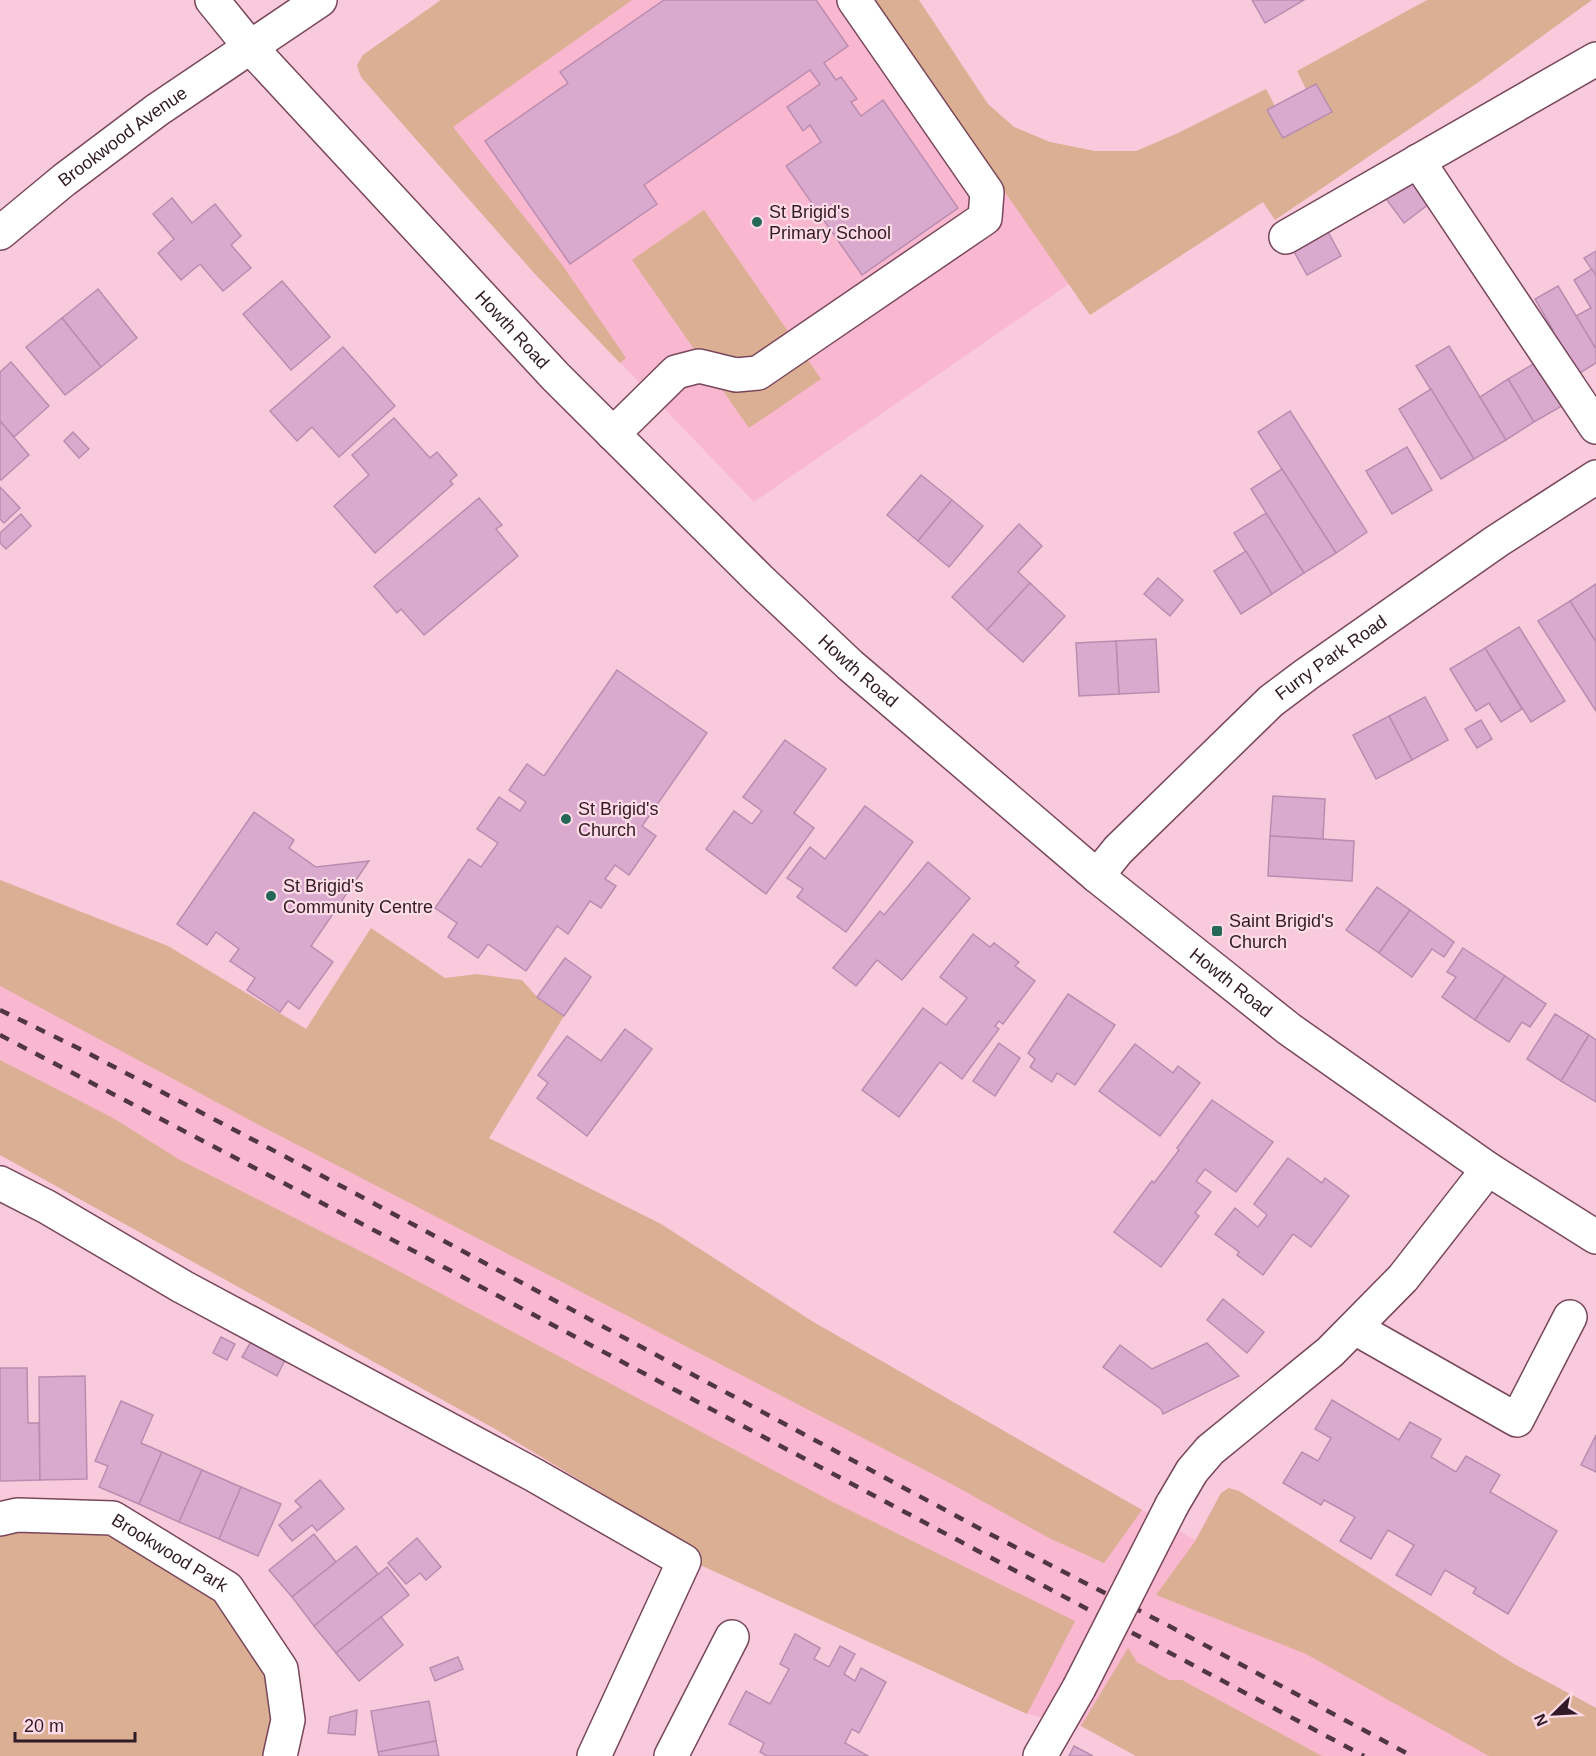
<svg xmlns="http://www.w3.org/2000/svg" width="1596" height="1756" font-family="Arial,sans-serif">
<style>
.built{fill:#f9b7d0}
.green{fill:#dbaf93}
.building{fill:#d9aace;stroke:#ba8db0;stroke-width:1.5}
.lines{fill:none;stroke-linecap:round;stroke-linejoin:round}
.minor-casing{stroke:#78475b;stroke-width:36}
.major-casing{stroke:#78475b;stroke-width:36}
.minor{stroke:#fff;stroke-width:33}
.major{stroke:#fff;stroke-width:33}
.rail{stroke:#4f3640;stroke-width:4.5;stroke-dasharray:10 10;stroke-linecap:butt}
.minor-bridge-casing{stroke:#78475b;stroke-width:36;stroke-linecap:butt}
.minor-bridge{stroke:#fff;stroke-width:33}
.poi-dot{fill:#266858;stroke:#ffdbe8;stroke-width:2}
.labels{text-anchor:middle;stroke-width:4.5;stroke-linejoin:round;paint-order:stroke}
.street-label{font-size:18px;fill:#311c25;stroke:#ffdbe8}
.poi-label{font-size:18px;fill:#311c25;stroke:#ffdbe8;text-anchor:start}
</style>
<rect width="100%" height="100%" fill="#f9cadb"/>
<g class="built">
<polygon points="441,0 872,0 1069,284 754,502 535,274 361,77 357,65 363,55"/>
<polygon points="0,880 168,946 488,1138 661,1224 815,1323 1195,1540 1221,1493 1229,1488 1239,1491 1514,1664 1596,1708 1596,1756 1136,1756 1081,1726 1027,1714 701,1554 497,1430 0,1155"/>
</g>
<g class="green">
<polygon points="441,0 632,0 453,127 563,266 626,358 620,363 535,274 361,77 357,65 363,55"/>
<polygon points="872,0 919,0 988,104 1014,127 1050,142 1095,151 1136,151 1176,134 1266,89 1275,106 1268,110 1283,138 1332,112 1316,84 1306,89 1297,71 1427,0 1592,0 1483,79 1275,220 1263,202 1090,315"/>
<polygon points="704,210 821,379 749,428 632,260"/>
<polygon points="0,880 168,946 306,1029 371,928 445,978 477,974 522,980 537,997 564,1016 489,1138 661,1224 815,1323 1142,1510 1104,1563 1049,1538 946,1481 263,1127 0,986"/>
<polygon points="0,1060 113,1118 180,1160 376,1259 831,1501 1075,1621 1027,1714 698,1564 701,1553 497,1430 0,1155"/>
<polygon points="1229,1488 1239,1491 1514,1664 1596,1708 1596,1756 1489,1756 1306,1654 1156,1595 1196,1540 1221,1493"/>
<polygon points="113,1518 226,1588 281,1669 280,1756 0,1756 0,1519"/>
<polygon points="1128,1648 1137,1662 1169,1680 1182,1680 1322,1756 1136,1756 1081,1726"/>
</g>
<g class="building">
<polygon points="664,0 816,0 848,46 824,63 836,80 841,77 857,99 851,102 861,116 883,100 958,208 862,275 786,166 821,142 810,125 803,131 787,107 820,84 810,70 644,185 657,204 570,264 485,141 568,83 560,72"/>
<polygon points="1252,0 1304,0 1265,23"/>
<polygon points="1316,84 1332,112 1283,138 1267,110"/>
<polygon points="1414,174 1434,200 1404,223 1384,196"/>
<polygon points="172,198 192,223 215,204 241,236 231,245 251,268 223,291 200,264 181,280 158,253 174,239 153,214"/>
<polygon points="1326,228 1341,256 1307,275 1292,248"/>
<polygon points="1596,251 1596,276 1584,258"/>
<polygon points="1592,269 1596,276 1596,349 1576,316 1591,308 1574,280"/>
<polygon points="282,281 330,337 291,370 243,314"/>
<polygon points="1558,286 1596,349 1596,363 1570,379 1544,336 1553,330 1535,299"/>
<polygon points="98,289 137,338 101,367 62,318"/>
<polygon points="62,318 101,367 65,395 26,347"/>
<polygon points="1449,346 1506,440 1474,459 1416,366"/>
<polygon points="343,347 395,406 339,457 312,427 297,441 270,411"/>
<polygon points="1540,360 1567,403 1534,422 1508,379"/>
<polygon points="11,362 49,406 14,437 0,421 0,372"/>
<polygon points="1508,379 1534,422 1506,440 1480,397"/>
<polygon points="1431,389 1474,459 1441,479 1399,409"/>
<polygon points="1290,411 1367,532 1336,553 1258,432"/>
<polygon points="394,418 430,458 437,452 457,475 450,481 453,484 375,553 334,506 369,475 352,455"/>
<polygon points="0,421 29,455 1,480 0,479"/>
<polygon points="73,432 89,449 79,458 64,441"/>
<polygon points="1407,447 1432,490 1392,514 1366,471"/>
<polygon points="1282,469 1336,553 1304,573 1251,489"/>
<polygon points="921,475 952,500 918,541 887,515"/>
<polygon points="0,487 20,508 4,523 0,519"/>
<polygon points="479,498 502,525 496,529 518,556 424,635 401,609 397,613 374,586"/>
<polygon points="952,500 983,526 949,567 918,541"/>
<polygon points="1266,513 1304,573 1272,594 1234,533"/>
<polygon points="21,514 31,526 6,549 0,543 0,533"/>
<polygon points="1019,524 1042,546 1018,572 1030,583 987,630 952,597"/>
<polygon points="1246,551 1272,594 1241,614 1214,571"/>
<polygon points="1158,578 1183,600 1170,616 1144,594"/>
<polygon points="1030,583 1065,616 1023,662 987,630"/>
<polygon points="1596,584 1596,642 1570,601"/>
<polygon points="1570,601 1596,642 1596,711 1538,621"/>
<polygon points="1519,627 1565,701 1531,722 1485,648"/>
<polygon points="1156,639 1159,692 1119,694 1116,641"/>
<polygon points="1116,641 1119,694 1079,696 1076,643"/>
<polygon points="1485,648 1522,709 1501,722 1489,703 1476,711 1450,669"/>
<polygon points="617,670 707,733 642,826 656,836 629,875 615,865 605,879 616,886 601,908 590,901 568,934 557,926 526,971 488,944 478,958 448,937 457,923 435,908 469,859 481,867 498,843 477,829 499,797 520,811 526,802 509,790 527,764 544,776"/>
<polygon points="1425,697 1448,740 1412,760 1389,716"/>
<polygon points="1389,716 1412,760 1376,779 1353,735"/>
<polygon points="1481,720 1492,739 1477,748 1465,729"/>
<polygon points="785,740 826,769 794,813 814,828 766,894 706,849 734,811 752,824 762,811 743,797"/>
<polygon points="1273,796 1325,799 1323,839 1270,836"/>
<polygon points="865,806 913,842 846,932 797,897 803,889 787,878 810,847 825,859"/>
<polygon points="254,812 294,840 289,848 316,867 369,861 311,946 333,962 299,1009 288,1001 280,1012 247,990 255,978 230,961 239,949 216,932 207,945 177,924"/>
<polygon points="1270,836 1354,841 1352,881 1268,876"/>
<polygon points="928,862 970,898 902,980 877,960 856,986 833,968 880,911 884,915"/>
<polygon points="1377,887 1410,910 1379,953 1346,930"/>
<polygon points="1410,910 1454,942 1444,957 1432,949 1412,977 1379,953"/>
<polygon points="973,934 990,947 994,943 1019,962 1015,966 1035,981 1003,1024 999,1021 995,1026 999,1029 962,1079 940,1062 899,1117 862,1090 923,1008 946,1025 964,1002 967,998 940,977"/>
<polygon points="1463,948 1505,976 1475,1020 1442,997 1456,977 1447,972"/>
<polygon points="565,958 591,977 564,1016 537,997"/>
<polygon points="1505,976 1546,1004 1530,1027 1522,1022 1509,1042 1475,1020"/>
<polygon points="1068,994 1115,1025 1075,1085 1057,1073 1052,1082 1030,1067 1035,1059 1028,1053"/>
<polygon points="1555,1014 1589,1035 1561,1081 1527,1059"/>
<polygon points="625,1029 652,1049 587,1136 537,1098 548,1083 538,1075 567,1036 601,1061"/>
<polygon points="1589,1035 1596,1040 1596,1102 1561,1081"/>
<polygon points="999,1043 1020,1058 995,1096 973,1081"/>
<polygon points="1135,1044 1173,1073 1178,1066 1200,1083 1160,1136 1099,1091"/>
<polygon points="1212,1100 1273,1142 1236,1192 1205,1169 1196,1181 1211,1192 1195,1213 1199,1216 1161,1267 1114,1232 1152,1181 1154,1183 1179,1150 1177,1148"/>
<polygon points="1288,1158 1322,1183 1325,1178 1349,1196 1311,1247 1293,1234 1263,1275 1237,1255 1239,1252 1215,1234 1235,1208 1258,1227 1267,1215 1254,1204"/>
<polygon points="1223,1299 1264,1332 1247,1353 1207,1320"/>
<polygon points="221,1337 235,1344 227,1360 213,1353"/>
<polygon points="252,1340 286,1358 277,1376 242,1357"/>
<polygon points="1207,1343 1239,1376 1163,1414 1161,1409 1103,1367 1120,1345 1152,1369"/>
<polygon points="0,1368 27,1368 28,1423 39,1423 40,1480 0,1481"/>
<polygon points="85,1376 87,1479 40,1480 39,1377"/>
<polygon points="1332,1400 1399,1440 1410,1422 1441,1439 1431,1457 1456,1472 1466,1456 1500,1475 1490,1492 1557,1531 1508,1614 1473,1593 1476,1588 1445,1570 1431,1595 1396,1575 1414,1545 1388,1530 1371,1559 1340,1541 1355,1517 1324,1500 1321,1505 1283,1483 1302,1452 1318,1461 1331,1438 1315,1429"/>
<polygon points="121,1401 153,1415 141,1443 162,1452 139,1504 99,1487 108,1466 95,1461"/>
<polygon points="1596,1435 1596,1472 1581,1465"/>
<polygon points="162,1452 202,1470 179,1522 139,1504"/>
<polygon points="202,1470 241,1487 219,1539 179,1522"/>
<polygon points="320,1480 344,1509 317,1531 312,1525 292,1541 279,1525 301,1507 295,1501"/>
<polygon points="241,1487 281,1504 258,1556 219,1539"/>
<polygon points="314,1534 336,1562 292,1597 269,1570"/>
<polygon points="417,1538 441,1567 426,1580 420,1573 406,1584 388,1563"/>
<polygon points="356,1546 378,1574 314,1626 292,1597"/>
<polygon points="387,1567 409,1595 336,1653 314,1626"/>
<polygon points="381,1617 403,1645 359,1681 336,1653"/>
<polygon points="795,1634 820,1648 814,1659 829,1667 840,1646 855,1654 844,1674 855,1681 861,1668 886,1682 859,1733 852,1729 845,1743 868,1756 767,1756 760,1752 764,1743 729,1724 746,1691 770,1704 789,1669 780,1664"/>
<polygon points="458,1657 463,1669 435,1681 430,1668"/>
<polygon points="429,1701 436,1741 378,1752 371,1711"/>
<polygon points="357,1710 355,1735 328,1733 330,1717"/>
<polygon points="436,1741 439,1756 379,1756 378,1752"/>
<polygon points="1074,1746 1093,1756 1069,1756"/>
</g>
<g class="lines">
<g class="minor-casing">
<g id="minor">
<polyline points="1418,161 1596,427"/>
<polyline points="1286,237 1596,59"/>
<polyline points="613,434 676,372 699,366 736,375 758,373 985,218 987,192 854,0"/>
<path id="s1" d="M1097,876L1118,850L1271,701L1307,674L1497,541L1596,477"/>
<polyline points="0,1183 47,1207 183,1287 534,1475 684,1561 594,1756"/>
<polyline points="1355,1328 1517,1420 1570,1317"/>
<polyline points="1172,1505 1192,1471 1210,1450 1330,1352 1403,1278 1488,1169"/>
<path id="s2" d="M0,1519L17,1515L113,1518L227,1588L281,1669L288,1720L280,1756"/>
<polyline points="671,1756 732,1637"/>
<polyline points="1040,1756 1079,1688"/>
</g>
</g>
<g class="major-casing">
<g id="major">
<path id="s3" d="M212,0L251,48L555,376L759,579L850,665L1097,876L1289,1029L1488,1169L1596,1237"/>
<path id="s4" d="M0,233L64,180L157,110L320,0"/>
</g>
</g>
<use href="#minor" class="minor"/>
<use href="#major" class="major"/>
<g class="rail">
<polyline points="0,1010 80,1049 347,1189 988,1533 1171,1627 1412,1756"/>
<polyline points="0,1035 408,1248 1364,1756"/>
</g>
<g class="minor-bridge-casing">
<polyline id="minor-bridge" points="1079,1688 1172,1505"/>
</g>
<use href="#minor-bridge" class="minor-bridge"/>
</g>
<g class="poi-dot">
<circle cx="757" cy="222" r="6"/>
<circle cx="566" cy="819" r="6"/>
<circle cx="271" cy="896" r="6"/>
<rect x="1211" y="925" width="12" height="12" rx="3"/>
</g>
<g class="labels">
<g class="street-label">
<text dy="6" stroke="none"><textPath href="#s4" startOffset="156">Brookwood Avenue</textPath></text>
<text dy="6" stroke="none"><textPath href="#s3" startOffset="446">Howth Road</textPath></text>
<text dy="6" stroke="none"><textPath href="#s1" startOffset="321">Furry Park Road</textPath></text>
<text dy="6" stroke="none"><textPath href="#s3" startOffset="932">Howth Road</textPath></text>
<text dy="6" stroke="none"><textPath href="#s3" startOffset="1418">Howth Road</textPath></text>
<text dy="6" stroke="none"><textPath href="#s2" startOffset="180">Brookwood Park</textPath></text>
</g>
<g class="poi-label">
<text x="769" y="218">St Brigid's<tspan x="769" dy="21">Primary School</tspan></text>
<text x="578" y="815">St Brigid's<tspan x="578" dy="21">Church</tspan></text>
<text x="283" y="892">St Brigid's<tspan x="283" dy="21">Community Centre</tspan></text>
<text x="1229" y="927">Saint Brigid's<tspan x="1229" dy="21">Church</tspan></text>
</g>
</g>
<g transform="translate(1554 1714) rotate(246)" stroke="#ffdbe8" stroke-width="4.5" paint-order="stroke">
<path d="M0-4.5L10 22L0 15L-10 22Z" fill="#311c25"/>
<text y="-9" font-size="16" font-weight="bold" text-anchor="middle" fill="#311c25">N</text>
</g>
<path d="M15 1732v9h120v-9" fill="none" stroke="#311c25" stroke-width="3"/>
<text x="24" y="1732" font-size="18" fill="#311c25" stroke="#ffdbe8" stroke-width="4.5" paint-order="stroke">20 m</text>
</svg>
